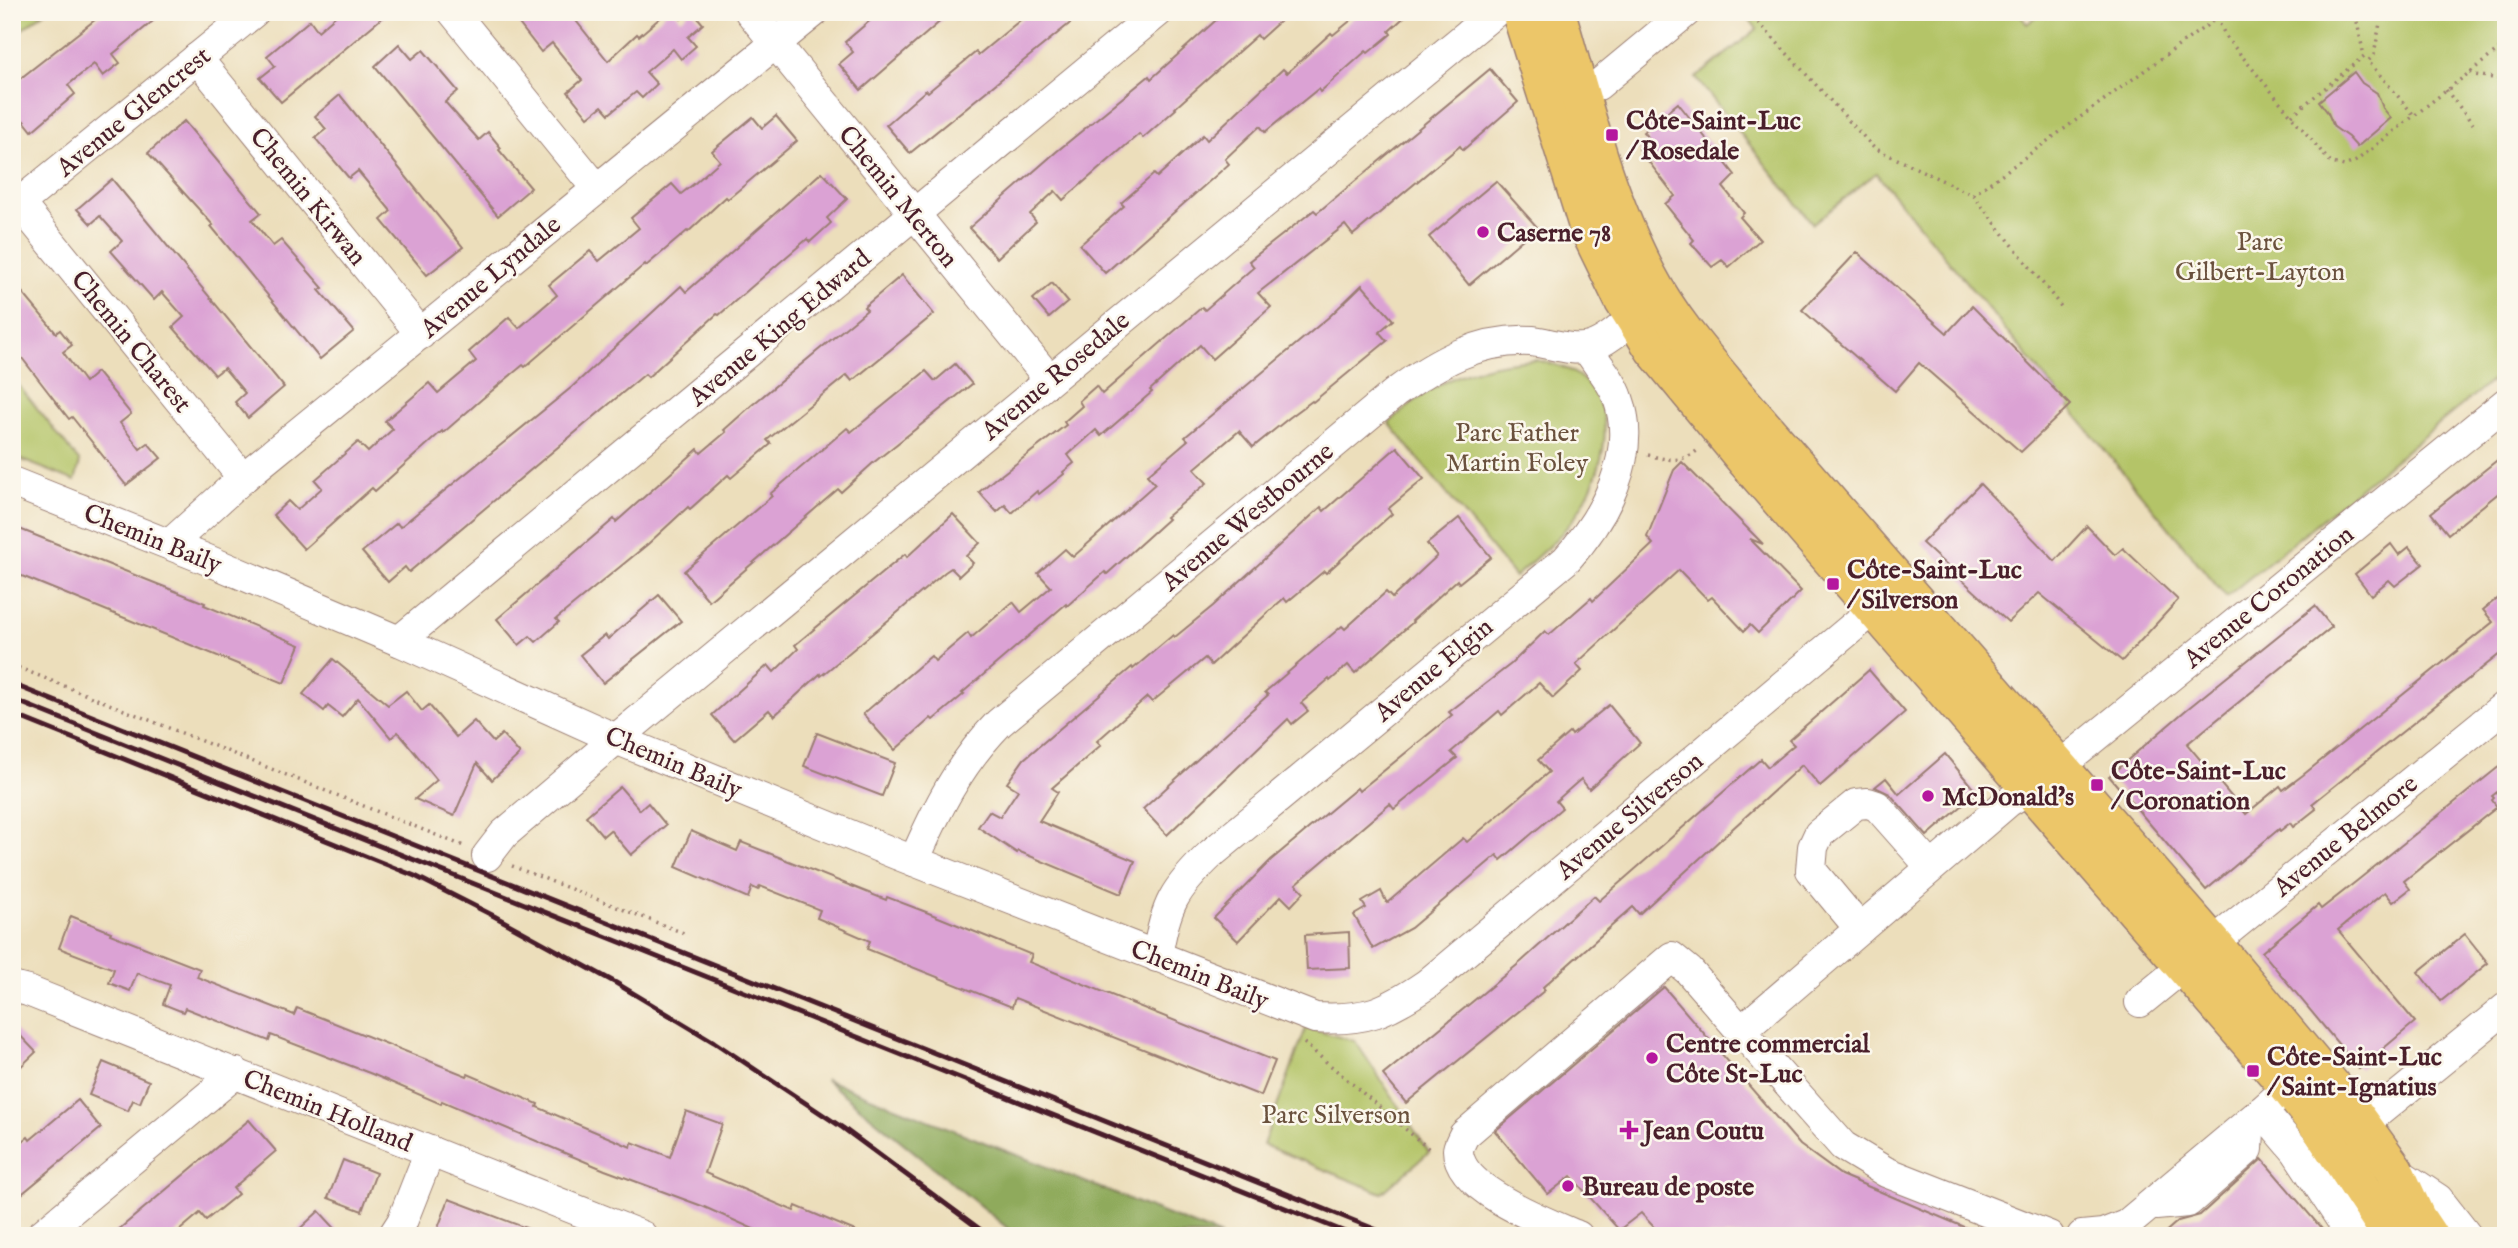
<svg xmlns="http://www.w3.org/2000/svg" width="2518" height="1248" font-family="'IM FELL English',serif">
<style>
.green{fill:#b4c467;stroke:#7f7249;stroke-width:2}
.forest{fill:#8faa5c;stroke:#6c6444;stroke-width:2}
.building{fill:#dba2d4}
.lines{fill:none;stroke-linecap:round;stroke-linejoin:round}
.minor-casing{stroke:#9b7e73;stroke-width:32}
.major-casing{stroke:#9b7e73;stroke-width:41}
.path{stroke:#9b7e73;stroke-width:3.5;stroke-dasharray:2 5;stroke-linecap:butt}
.minor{stroke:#fff;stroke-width:30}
.major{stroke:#ecc669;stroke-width:38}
.rail{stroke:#4a1f2b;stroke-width:5}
.poi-dot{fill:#b5179e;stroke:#fbf7ec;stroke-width:2.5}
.labels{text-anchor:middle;stroke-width:5;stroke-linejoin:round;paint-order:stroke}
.street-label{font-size:26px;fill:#4a1f2b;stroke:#fbf7ec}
.poi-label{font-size:26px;font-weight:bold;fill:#4a1f2b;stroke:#fbf7ec;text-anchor:start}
.park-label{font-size:26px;fill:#6a513d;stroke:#fbf7ec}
</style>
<rect width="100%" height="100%" fill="#fbf7ec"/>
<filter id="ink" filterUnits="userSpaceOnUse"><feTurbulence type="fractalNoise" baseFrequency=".0143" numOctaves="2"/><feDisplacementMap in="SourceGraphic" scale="14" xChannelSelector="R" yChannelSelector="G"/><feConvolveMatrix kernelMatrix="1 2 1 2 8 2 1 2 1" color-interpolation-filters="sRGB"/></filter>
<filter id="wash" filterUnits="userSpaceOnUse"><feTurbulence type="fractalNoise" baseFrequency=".00686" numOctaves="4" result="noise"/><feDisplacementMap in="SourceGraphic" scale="28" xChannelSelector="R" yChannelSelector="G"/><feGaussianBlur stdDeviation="1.57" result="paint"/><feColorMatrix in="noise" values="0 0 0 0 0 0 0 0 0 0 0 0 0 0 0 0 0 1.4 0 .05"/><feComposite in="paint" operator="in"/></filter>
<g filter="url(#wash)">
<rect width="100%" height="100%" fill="#ecdebb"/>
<g class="green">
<polygon points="12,12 45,12 12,37"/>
<polygon points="1744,12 2018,12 2027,24 2042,12 2506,12 2506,369 2226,597 1876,173 1813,224 1696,78 1757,29"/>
<path d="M1536,360C1548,363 1560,365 1571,371C1626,403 1603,474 1576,515C1560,539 1536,557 1515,577L1389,423C1403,412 1417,398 1432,389C1463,370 1499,362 1536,360Z"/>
<polygon points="12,377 80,462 75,481 12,456"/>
<polygon points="1306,1028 1355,1041 1429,1152 1382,1193 1263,1145"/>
</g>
<polygon class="forest" points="825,1079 1221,1236 1017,1236"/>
<g id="blocks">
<g class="building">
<polygon points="105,12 164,12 113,54 120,63 103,76 94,64 68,85 75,94 32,131 24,121 12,131 12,85"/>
<polygon points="340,12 389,12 281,102 260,78 275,66 267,56 310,20 318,31"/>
<polygon points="510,12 569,12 608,61 637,34 639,36 667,12 675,12 681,19 690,12 693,12 703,24 688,37 696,46 681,59 673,49 646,72 657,84 642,98 636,92 609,114 602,106 588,117 568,92 582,80 552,43 541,52"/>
<polygon points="880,12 951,12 861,90 839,64 853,52 845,42"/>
<polygon points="1030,12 1084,12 910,153 886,125 926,90 928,92 976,52 978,55"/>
<polygon points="1225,12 1290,12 1260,39 1257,35 1175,108 1176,109 1143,138 1139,134 1063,200 1055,191 1030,214 1036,222 997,258 969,228 1056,152 1149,76 1151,79"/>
<polygon points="1361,12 1410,12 1389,31 1391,34 1368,53 1366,51 1320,92 1318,89 1265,132 1260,126 1225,159 1229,164 1105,273 1080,245 1124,206 1121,203 1154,174 1157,177 1203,135 1207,140 1283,69 1287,73 1331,33 1333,35"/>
<polygon points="399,44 412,59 423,50 458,91 445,102 479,140 488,132 501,148 499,150 531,188 498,216 375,66"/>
<polygon points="1490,69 1518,102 1463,150 1460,146 1353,235 1345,225 1258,293 1271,307 1212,359 1200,345 1150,390 1152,392 1101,436 1096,430 1068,455 1074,463 1063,472 1064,474 1039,494 1037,491 1012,513 1005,505 997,512 979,492 999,475 1000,476 1066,425 1064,422 1082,406 1079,401 1096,386 1102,394 1202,307 1205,310 1254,267 1249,261 1314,210 1317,213"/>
<polygon points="2354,72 2362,83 2377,93 2383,108 2391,118 2357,147 2348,137 2334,127 2328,113 2319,101"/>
<polygon points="340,95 463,247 427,275 381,220 391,211 358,171 349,178 315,138 326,129 315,116"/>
<polygon points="1678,103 1735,175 1723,187 1744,213 1740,217 1760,240 1729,267 1722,260 1712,267 1691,243 1694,240 1665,204 1675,196 1639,149 1649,139 1643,132"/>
<polygon points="776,116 797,141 728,199 726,197 688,232 687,231 646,266 645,264 525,367 523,365 482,399 443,433 442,431 375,491 372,488 304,549 273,515 288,501 297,510 322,488 315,480 358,442 368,452 393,429 385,421 429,383 438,393 476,361 469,352 509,317 519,328 557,295 549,285 590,251 599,261 639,228 631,218 672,184 681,194 695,183 720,161 712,151 753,117 762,128"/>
<polygon points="184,121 261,213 252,220 273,246 281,240 323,288 319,290 354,331 320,359 211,226 213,225 148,153"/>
<polygon points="822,172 847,199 827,218 831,223 810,242 807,239 719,315 717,314 648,377 645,374 409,572 405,567 388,582 362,552 397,523 400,527 572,387 681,286 686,292"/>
<polygon points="112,179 284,387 248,418 235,402 245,393 224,368 215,375 173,327 184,317 162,292 154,300 111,251 122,241 100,216 91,224 77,209"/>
<polygon points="1496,181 1537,227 1469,285 1429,237"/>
<polygon points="1857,252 1947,333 1972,306 2070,405 2021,452 1919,363 1895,391 1802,310"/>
<polygon points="902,275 934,314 852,381 847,375 767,440 771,444 731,478 728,475 690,509 688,507 648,544 556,619 559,622 536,642 530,636 519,645 497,619 614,519 616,522 698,449 701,453 726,432 724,430 752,405 867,310 864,307"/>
<polygon points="12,280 56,333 60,330 72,345 63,352 85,382 97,372 131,414 120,423 140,449 148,443 161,458 126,485 72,417 69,419 12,345"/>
<polygon points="1052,283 1068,302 1049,318 1033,299"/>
<polygon points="1362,285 1393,320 1379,332 1387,341 1313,402 1312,401 1289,418 1253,447 1239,431 1194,469 1207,483 1166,517 1168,519 1107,574 1105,572 1067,606 1066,604 962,693 964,694 933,720 931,718 895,750 863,714 931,656 935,661 968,633 971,638 1013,602 1021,612 1051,587 1038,573 1065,549 1073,557 1155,484 1147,475 1188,440 1185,437 1330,316"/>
<polygon points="955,364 972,384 873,463 841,492 838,489 709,601 684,571 772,496 770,494 847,428 851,432 926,371 935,381"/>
<polygon points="1397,447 1424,479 1388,509 1392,514 1326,573 1324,571 1287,602 1284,598 1211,665 1205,658 1152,702 1147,697 1097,741 1101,745 1052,788 1058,792 1039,821 1135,861 1121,894 1018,851 1017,853 978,827 989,811 1000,817 1018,790 1007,783 1024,759 1132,667 1133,669 1173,635 1175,637 1213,606 1321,507 1324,511"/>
<polygon points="2506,453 2506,487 2448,534 2431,513"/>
<polygon points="1682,462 1763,544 1750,539 1801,591 1758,633 1750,625 1744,631 1712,597 1708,600 1679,570 1576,664 1582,671 1553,698 1539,683 1502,715 1499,711 1451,752 1457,758 1394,809 1390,804 1296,884 1304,892 1291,906 1281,896 1238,941 1214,918 1271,860 1357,788 1359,791 1452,715 1449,712 1511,664 1545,631 1549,635 1591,598 1593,601 1653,544 1647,537 1674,470"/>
<polygon points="1980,484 2055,561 2087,526 2115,555 2123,548 2178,600 2122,661 2039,593 2008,622 1922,543"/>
<polygon points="953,514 980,543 966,556 973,563 959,576 951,568 945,572 897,613 821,676 820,674 774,716 769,710 734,740 712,715 768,665 774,672 798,649 795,645 905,554 907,557"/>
<polygon points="1459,518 1491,557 1459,583 1457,580 1412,621 1413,622 1355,673 1348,665 1330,681 1329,679 1301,703 1308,711 1292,724 1288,719 1167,835 1143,809 1268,695 1265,692 1342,626 1345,629 1386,592 1392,598 1437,556 1427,544"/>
<polygon points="12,526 205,603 204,605 300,645 284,683 12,572"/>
<polygon points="2391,544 2399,555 2409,547 2423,564 2395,586 2389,580 2371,595 2355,574"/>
<polygon points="2506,591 2506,649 2312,804 2316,809 2297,824 2293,827 2290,823 2280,831 2279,829 2206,890 2109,776 2186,710 2315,606 2332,627 2187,744 2246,814 2280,786 2283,790 2303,775 2493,622 2483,610"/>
<polygon points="659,595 681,621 603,683 580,655 605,635 608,639"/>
<polygon points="333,659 388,705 406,691 422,711 429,705 456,737 474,721 493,742 502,734 520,754 492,780 477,763 454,816 415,799 437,780 398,732 391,738 358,698 342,717 328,706 324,711 303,694"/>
<polygon points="1869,670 1905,712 1820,786 1802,765 1639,914 1633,907 1543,987 1545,990 1406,1103 1383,1075 1522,961 1594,896 1599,901 1761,759 1768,767 1794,745 1789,740"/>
<polygon points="1609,705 1640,743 1589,789 1581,779 1556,801 1562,808 1501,860 1497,855 1411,928 1373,949 1354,915 1366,908 1362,902 1381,891 1387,903 1463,838 1467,842 1549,772 1538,760 1570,732 1572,735"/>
<polygon points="817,733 895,763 882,796 804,766"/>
<polygon points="1945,754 1977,793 1927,836 1890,794 1875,787 1886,778 1899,794"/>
<polygon points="2506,761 2506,785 2492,796 2494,798 2492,800 2497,807 2404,881 2410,889 2393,902 2385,892 2338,930 2415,1022 2359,1069 2262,952 2318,905 2321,909 2358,880"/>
<polygon points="620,787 640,810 648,803 666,825 631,855 610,830 603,836 586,816"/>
<polygon points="691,831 737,851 741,842 886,900 887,897 926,912 1032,955 1029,962 1275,1061 1261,1096 1015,998 1012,1007 867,949 870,941 817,918 820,910 760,886 758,890 752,887 748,898 676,867"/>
<polygon points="71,916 111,932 110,934 200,969 197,977 294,1015 297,1008 467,1076 468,1074 538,1104 537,1107 631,1147 632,1142 670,1157 686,1111 722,1124 705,1173 794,1211 796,1206 867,1236 769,1236 702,1206 605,1170 442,1101 441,1104 372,1074 271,1035 269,1041 185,1008 183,1012 163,1004 170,985 137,973 130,991 109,983 114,969 59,948"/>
<polygon points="1349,932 1350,968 1307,970 1305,935"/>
<polygon points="2465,934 2488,963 2441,1001 2418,972"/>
<polygon points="1664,987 1800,1145 1841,1175 1985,1236 1662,1236 1641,1213 1619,1230 1571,1176 1548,1194 1495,1131"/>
<polygon points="12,1027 36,1052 12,1075"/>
<polygon points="103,1062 149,1081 140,1103 133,1100 128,1111 89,1095"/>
<polygon points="78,1100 101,1128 12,1202 12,1150 28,1137 30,1140"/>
<polygon points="249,1120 276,1151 233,1188 238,1194 206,1220 200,1213 173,1236 111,1236"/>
<polygon points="2262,1159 2328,1236 2161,1236 2178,1221 2200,1215"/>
<polygon points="343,1160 376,1173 362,1211 328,1198"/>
<polygon points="449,1199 542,1234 542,1236 435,1236"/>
<polygon points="319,1211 342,1236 292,1236"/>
</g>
</g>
</g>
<g filter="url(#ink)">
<use href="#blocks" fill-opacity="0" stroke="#9b7e73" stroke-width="2"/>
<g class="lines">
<g class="minor-casing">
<g id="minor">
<polyline points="453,12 597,189"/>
<polyline points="750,12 1049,379"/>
<polyline points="197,58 421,334"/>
<polyline points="1561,101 1598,85 1686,12"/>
<polyline points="19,203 243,478"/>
<polyline points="12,209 254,12"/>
<path d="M12,482L203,558L399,641L616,739L896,854L1315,1018C1366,1021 1386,1012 1427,984L1891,595"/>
<polyline points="170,544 243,478 814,12"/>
<polyline points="399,641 1158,12"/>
<polyline points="487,856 504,834 616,739 1495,12"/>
<path d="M914,861C936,810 959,764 999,723L1395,393C1436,363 1479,338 1532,341C1550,343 1573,352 1590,347C1612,340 1632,317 1651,303"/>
<polyline points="1860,929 1811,870 1813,847 1819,834 1856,804 1868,803 1877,806 1931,867"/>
<path d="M1157,957C1165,905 1174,889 1212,853L1566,560C1603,519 1639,456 1618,398C1612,380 1597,365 1587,348"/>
<polyline points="12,987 28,991 642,1236"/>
<polyline points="2140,1002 2506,705"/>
<polyline points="2305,1072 2262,1111 2296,1151 2352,1236"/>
<polyline points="2345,1139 2506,1008"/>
<polyline points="2394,1170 2438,1199 2467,1236"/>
<polyline points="2156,1205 2188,1202 2248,1149 2249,1132"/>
<polyline points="40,1236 236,1073"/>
<polyline points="393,1236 402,1222 430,1151"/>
<path d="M1578,1236C1547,1223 1458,1190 1458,1150C1458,1146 1462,1140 1464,1135L1672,957L1689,971L1741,1031"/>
<polyline points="2049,1236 1886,1172 1843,1146 1741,1031 2008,802 2031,788 2081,749 2506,403"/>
<polyline points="2082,1236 2103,1234 2126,1225 2262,1111"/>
</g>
</g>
<g class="major-casing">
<g id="major">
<polyline points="1521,12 1589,229 1624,301 1654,349 1745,459 2289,1087 2321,1128 2392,1236"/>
<path d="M1556,12C1582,101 1604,193 1647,275C1670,319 1703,357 1735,395L2212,943L2347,1105L2394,1170L2416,1218L2428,1236"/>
</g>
</g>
<g class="path">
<polyline points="1749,12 1874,148 1973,195 2063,309"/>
<polyline points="2382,12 2374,55 2368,61 2413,114"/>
<polyline points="2470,72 2475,75 2506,80"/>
<polyline points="2446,90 2473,124"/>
<polyline points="2292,115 2364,56 2355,12"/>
<polyline points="1973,195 2217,18 2226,37 2325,156 2332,163 2344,166 2356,161 2506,44"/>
<path d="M1648,455C1668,460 1682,464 1699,449"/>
<polyline points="12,665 466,847"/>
<polyline points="512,866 686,934"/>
<polyline points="1304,1043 1429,1149"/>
</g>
<use href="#minor" class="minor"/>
<use href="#major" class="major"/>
<g class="rail">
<polyline points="12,684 1392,1236"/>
<polyline points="12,699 1355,1236"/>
<polyline points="12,714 415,876 494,916 616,983 714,1042 843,1128 989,1236"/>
</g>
</g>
</g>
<g class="poi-dot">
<rect x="1605" y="128" width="14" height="14" rx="3.5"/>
<circle cx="1483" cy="232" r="7"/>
<rect x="1826" y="577" width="14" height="14" rx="3.5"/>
<rect x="2090" y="778" width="14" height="14" rx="3.5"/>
<circle cx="1928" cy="796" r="7"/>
<circle cx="1652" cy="1058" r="7"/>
<rect x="2246" y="1064" width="14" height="14" rx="3.5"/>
<path d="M1625.5 1119.5h7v7h7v7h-7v7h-7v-7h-7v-7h7z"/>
<circle cx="1568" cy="1186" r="7"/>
</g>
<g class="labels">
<g class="street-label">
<text transform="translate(133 111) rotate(-39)" y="9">Avenue Glencrest</text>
<text transform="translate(309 196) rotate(51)" y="9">Chemin Kirwan</text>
<text transform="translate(899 196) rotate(51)" y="9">Chemin Merton</text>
<text transform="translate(490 276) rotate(-40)" y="9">Avenue Lyndale</text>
<text transform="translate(779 327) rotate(-40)" y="9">Avenue King Edward</text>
<text transform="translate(132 341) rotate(51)" y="9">Chemin Charest</text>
<text transform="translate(1055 375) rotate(-40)" y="9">Avenue Rosedale</text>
<text transform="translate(1247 516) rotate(-40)" y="9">Avenue Westbourne</text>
<text transform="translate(153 538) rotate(22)" y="9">Chemin Baily</text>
<text transform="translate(2268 596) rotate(-39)" y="9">Avenue Coronation</text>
<text transform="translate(1433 669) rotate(-40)" y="9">Avenue Elgin</text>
<text transform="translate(674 762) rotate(23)" y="9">Chemin Baily</text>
<text transform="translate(1629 815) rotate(-40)" y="9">Avenue Silverson</text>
<text transform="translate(2345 835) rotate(-39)" y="9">Avenue Belmore</text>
<text transform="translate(1200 974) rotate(22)" y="9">Chemin Baily</text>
<text transform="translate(328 1110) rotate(22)" y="9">Chemin Holland</text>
</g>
<g class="poi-label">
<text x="1626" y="129">Côte-Saint-Luc<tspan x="1626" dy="30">/ Rosedale</tspan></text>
<text x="1497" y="241">Caserne 78</text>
<text x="1847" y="578">Côte-Saint-Luc<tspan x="1847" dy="30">/ Silverson</tspan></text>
<text x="2111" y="779">Côte-Saint-Luc<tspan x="2111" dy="30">/ Coronation</tspan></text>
<text x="1942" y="805">McDonald's</text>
<text x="1666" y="1052">Centre commercial<tspan x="1666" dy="30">Côte St-Luc</tspan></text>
<text x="2267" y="1065">Côte-Saint-Luc<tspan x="2267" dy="30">/ Saint-Ignatius</tspan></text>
<text x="1643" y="1139">Jean Coutu</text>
<text x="1582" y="1195">Bureau de poste</text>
</g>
<g class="park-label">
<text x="2260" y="250">Parc<tspan x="2260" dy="30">Gilbert-Layton</tspan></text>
<text x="1517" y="441">Parc Father<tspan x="1517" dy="30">Martin Foley</tspan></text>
<text x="1336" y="1123">Parc Silverson</text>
</g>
</g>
<rect width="2518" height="1248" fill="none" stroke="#fbf7ec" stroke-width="42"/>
</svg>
